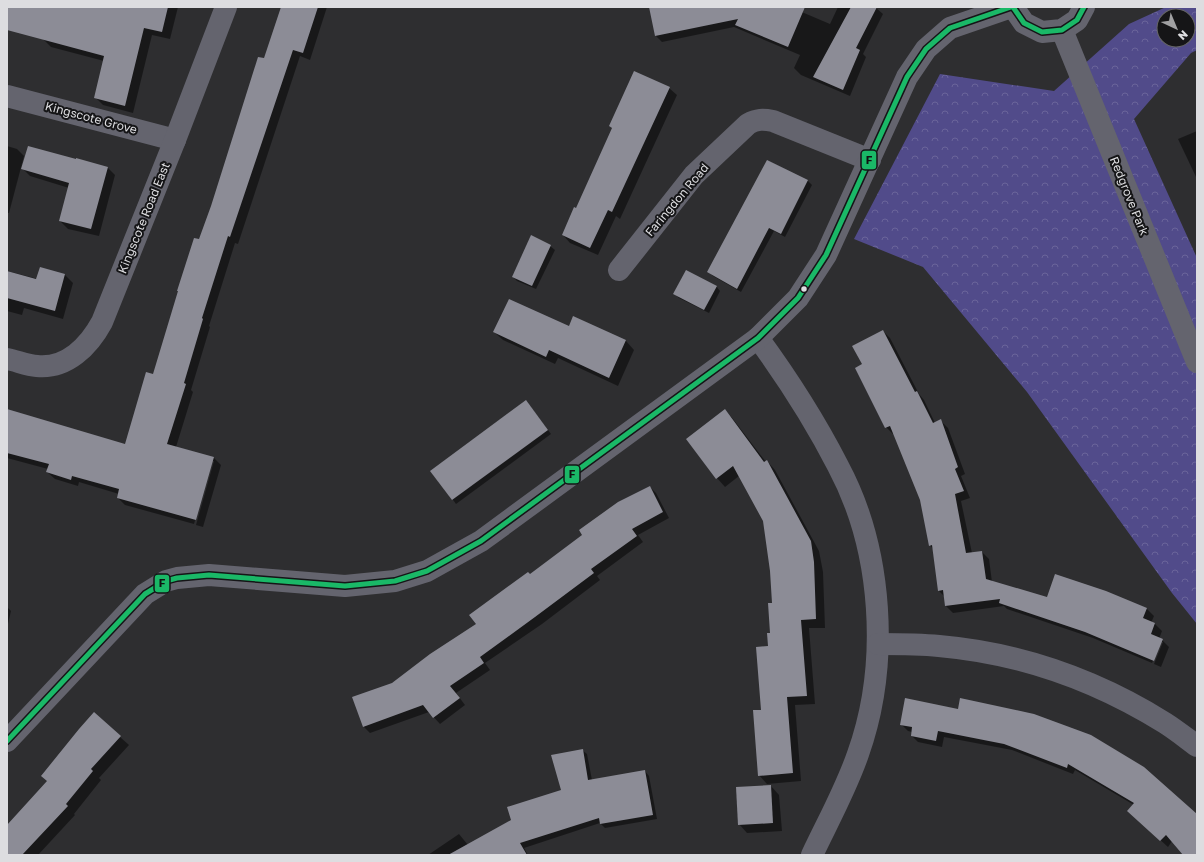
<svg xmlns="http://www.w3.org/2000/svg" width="1204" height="862" font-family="'Golos Text',sans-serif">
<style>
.forest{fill:url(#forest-crowns);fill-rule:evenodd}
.shadow{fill:#0007}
.building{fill:#8c8c96}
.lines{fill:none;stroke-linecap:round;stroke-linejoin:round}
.street{stroke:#64646e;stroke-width:22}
.bus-1-casing{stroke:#151517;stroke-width:8}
.bus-1{stroke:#1ab867;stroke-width:5}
.bus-dot{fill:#dddde0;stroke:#151517;stroke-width:1.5}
.labels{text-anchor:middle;stroke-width:4;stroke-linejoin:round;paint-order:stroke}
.street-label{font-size:12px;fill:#dddde0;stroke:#151517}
.line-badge{stroke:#151517;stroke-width:1.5}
.pale-badge-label{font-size:11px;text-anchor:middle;font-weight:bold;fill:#111}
</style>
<defs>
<pattern id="forest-crowns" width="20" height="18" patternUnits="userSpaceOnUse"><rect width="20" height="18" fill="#514b8a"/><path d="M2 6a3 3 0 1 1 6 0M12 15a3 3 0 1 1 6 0" fill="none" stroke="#6a649a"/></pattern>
</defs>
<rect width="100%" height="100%" fill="#2e2e30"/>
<path class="forest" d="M1166,7H1197V50L1191,53L1134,119L1197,258V624L1172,593L1027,392L923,267L854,239L940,74L1054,91L1129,24ZM1164,16H1188V40H1164Z"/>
<g class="shadow">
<polygon points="7,7 178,7 170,39 152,35 133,113 103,105 95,97 104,61 51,47 43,39 7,28"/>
<polygon points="282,7 327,7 310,60 300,56 238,244 235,243 209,326 210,327 191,390 193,392 176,447 214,458 221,465 203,527 196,525 214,461 212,461 194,524 125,505 118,498 119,494 79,482 78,486 55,479 47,472 48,469 7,458 7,410 126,445 154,375"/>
<polygon points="650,7 790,7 830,24 838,7 875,7 883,14 863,54 866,57 850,96 801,75 794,68 800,55 734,27 662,42 656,36"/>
<polygon points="669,88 677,95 620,219 616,216 598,255 570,243 563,235 576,209 613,129 610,126"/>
<polygon points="1197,131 1197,179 1178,139"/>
<polygon points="7,146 17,149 24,156 9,213 7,213"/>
<polygon points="768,161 808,181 812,185 785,237 774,231 741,292 713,276 709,272"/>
<polygon points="107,167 115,175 99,236 68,229 60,221 69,188 30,176 22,168"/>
<polygon points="550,246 555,250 536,289 517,281 513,277"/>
<polygon points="7,271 38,279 65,275 73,283 63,319 24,308 22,315 7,311"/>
<polygon points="716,286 720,291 709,313 679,298 675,294"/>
<polygon points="574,317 626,341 634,350 618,386 558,358 555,364 503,340 494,332 569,328"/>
<polygon points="883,331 890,338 919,394 924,400 935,423 941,421 948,428 965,474 961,476 970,498 961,501 972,553 982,552 989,559 992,582 1047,599 1105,592 1147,609 1154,616 1151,623 1155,624 1162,631 1159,639 1162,640 1169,647 1161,667 1154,664 1163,642 1161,642 1152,663 1093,638 1007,609 1004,606 953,613 946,606 945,597 939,591 933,549 930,545 921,500 894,434 893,434 886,427 863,365"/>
<polygon points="530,406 551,434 456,504 432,471"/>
<polygon points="725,410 733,419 766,462 767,461 775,470 819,551 823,572 825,628 809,628 815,704 795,705 801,781 767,784 759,775 762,711 771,634 773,604 771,571 764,520 739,476 725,487 717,478"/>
<polygon points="650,487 656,493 669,518 638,535 643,542 597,576 600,580 542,624 485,663 490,670 456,693 465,705 440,724 429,712 370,733 364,727 353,698 393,684 477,625 530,575"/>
<polygon points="7,607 11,611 7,628"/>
<polygon points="906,699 1197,815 1197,855 1184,855 1172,841 1168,847 1135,817 1134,805 1075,770 1073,774 1012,750 944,737 942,747 918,742 912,736 912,732 908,731 901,724"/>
<polygon points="120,737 129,745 99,778 101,780 74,814 75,815 38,855 7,855 7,831"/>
<polygon points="582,750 587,754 592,780 645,771 649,776 657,819 605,828 600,823 524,848 528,855 428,855 459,834 468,845 562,791"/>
<polygon points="771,786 779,795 782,831 747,833 739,824"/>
</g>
<g class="building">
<polygon points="7,7 168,7 162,32 144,28 125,106 94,98 104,56 7,30"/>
<polygon points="281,7 318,7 303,53 293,50 230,237 228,236 202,318 203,319 184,383 186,384 167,444 214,457 196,520 117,498 119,489 72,476 71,480 46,472 49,464 7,453 7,409 125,444 146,372 153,374 178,291 177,291 194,238 199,239 211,206 258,57 264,58"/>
<polygon points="649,7 805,7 788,47 735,25 738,19 655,36"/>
<polygon points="851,7 877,7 856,48 860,50 843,90 813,77"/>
<polygon points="634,71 670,87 612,212 608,210 590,248 562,235 574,207 576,208 612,128 609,126"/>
<polygon points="28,146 76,159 76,158 108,167 91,229 59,221 69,183 21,169"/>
<polygon points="767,160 808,180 781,234 769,228 737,289 707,272"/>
<polygon points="531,235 551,245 532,286 512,277"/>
<polygon points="40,267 65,274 55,311 7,298 7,271 36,279"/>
<polygon points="686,270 717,286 704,310 673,294"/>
<polygon points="509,299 569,326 573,316 626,340 609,378 549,350 546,357 493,332"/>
<polygon points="883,330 915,392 917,391 933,423 941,419 958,467 955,469 964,491 955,494 966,553 982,551 986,579 1047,597 1055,574 1106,591 1147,608 1143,618 1155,623 1151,634 1163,639 1154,661 1085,632 999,603 1000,599 945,606 943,590 938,591 932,545 929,546 920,500 890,426 885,428 855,368 862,364 852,346"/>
<polygon points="526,400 548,430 452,500 430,471"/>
<polygon points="725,409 764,462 767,460 811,541 814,562 816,619 801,620 807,696 787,697 793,773 758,776 753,710 761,710 756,647 768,646 767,633 770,633 768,603 772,603 770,571 763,521 733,466 716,479 686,439"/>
<polygon points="650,486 663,512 632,529 637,536 591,569 594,573 535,617 480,657 484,663 450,686 460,698 433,718 423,705 363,727 352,697 392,683 430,654 476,624 469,615 528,572 530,574 582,535 579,530 618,502"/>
<polygon points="905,698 958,709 960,698 1034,714 1091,735 1144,767 1197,814 1197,855 1183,855 1166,835 1160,841 1127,811 1134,803 1068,764 1067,768 1004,744 938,731 936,741 911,736 912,727 900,725"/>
<polygon points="94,712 121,736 91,769 93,771 66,804 68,806 22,855 7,855 7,825 47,781 41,776 79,729"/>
<polygon points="583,749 588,780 645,770 653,815 600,824 599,818 520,843 527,855 448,855 511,820 507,807 561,790 551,755"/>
<polygon points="771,785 773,823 738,825 736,787"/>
</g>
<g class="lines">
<g class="street">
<polyline points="1013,7 1024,23 1042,32 1062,30 1077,20 1084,7"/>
<polyline points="1062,30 1197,362"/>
<polyline points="7,96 175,140"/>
<path d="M619,270L694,175L748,124C757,119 763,119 773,121L870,160"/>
<path d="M758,338C788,379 815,421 838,466C883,550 890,664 858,754C846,789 828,821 812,855"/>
<path d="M7,359C17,361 27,365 37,366C67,369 89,346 102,322L175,140L226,7"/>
<path d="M878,644C898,644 919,644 939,646C1019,653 1096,680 1165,723C1176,730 1186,738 1197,746"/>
<polyline points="7,741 145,594 166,581 177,578 209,575 345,586 395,581 427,571 481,541 758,338 798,298 826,255 907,77 926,49 950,28 1011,7"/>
</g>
<g class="bus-1-casing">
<g id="bus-1">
<polyline points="1013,7 1024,23 1042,32 1062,30 1077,20 1084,7"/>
<polyline points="7,741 145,594 166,581 177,578 209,575 345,586 395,581 427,571 481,541 758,338 798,298 826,255 907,77 926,49 950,28 1011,7"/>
</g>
</g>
<use href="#bus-1" class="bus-1"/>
</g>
<circle class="bus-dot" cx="804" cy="289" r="3.5"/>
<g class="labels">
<g class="street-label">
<text transform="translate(91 118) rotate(15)" y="4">Kingscote Grove</text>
<text transform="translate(1129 196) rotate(68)" y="4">Redgrove Park</text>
<text transform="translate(677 200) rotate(-50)" y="4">Faringdon Road</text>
<text transform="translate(144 218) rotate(-68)" y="4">Kingscote Road East</text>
</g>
</g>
<g class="line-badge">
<rect x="861" y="150" width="16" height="20" rx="4" fill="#1ab867"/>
<rect x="564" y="465" width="16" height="19" rx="4" fill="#1ab867"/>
<rect x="154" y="574" width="16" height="19" rx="4" fill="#1ab867"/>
</g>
<g class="pale-badge-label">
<text x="869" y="164">F</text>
<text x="572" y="478">F</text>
<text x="162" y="587">F</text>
</g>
<rect width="1204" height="862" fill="none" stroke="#dddde0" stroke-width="16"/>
<g transform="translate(1176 28) rotate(136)"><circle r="19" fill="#151517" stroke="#656567"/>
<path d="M0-3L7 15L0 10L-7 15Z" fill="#a0a0a2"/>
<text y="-6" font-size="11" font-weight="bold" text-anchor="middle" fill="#dddde0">N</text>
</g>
</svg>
